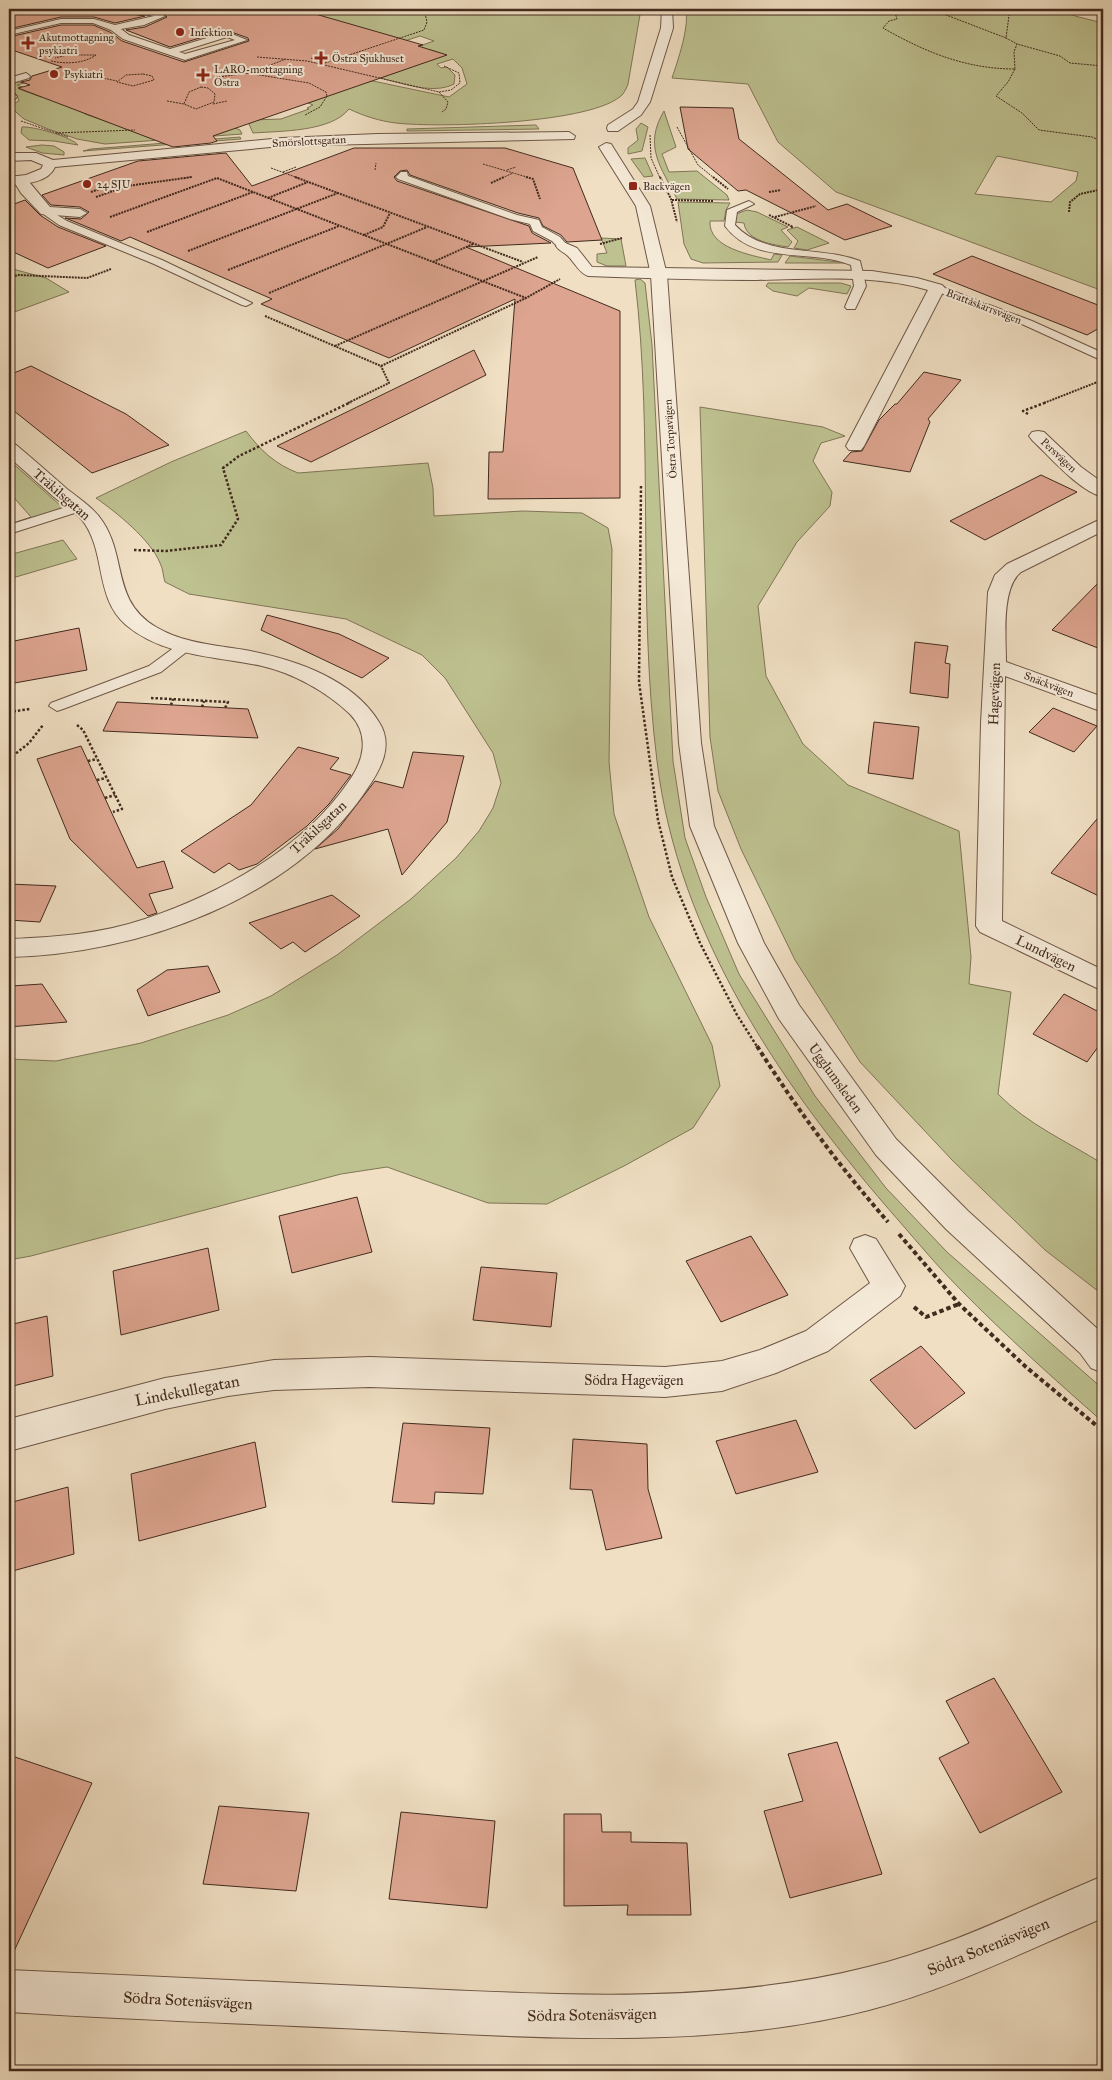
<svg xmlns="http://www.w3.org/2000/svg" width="1112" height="2080" font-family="'IM FELL Great Primer',serif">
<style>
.green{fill:#bec190;stroke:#807657;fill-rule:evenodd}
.building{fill:#dda590;stroke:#422a1e}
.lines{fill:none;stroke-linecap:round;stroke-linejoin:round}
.service-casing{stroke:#6e5747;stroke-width:2}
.minor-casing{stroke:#6e5747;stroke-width:2}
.tertiary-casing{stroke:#6e5747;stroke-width:2}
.path-far3{stroke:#422a1e;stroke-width:1;stroke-dasharray:2 1;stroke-linecap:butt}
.path-far2{stroke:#422a1e;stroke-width:2;stroke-dasharray:2 1;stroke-linecap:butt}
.path-far1{stroke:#422a1e;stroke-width:2.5;stroke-dasharray:2.5 2;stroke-linecap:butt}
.path{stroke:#422a1e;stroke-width:4;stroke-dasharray:4.5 3;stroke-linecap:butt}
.service{fill:#f5ead8;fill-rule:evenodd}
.minor{fill:#f5ead8;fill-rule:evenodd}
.tertiary{fill:#f5ead8;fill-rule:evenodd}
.poi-dot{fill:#8f2418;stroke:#f5ead8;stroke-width:2}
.labels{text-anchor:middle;stroke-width:4;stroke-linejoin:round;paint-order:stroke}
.far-poi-label{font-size:11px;fill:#422a1e;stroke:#f5ead8;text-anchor:start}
.far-street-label{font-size:11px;fill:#422a1e;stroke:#f5ead8}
.street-label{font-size:14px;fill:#422a1e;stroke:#f5ead8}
.near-street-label{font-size:16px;fill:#422a1e;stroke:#f5ead8}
</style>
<rect width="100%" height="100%" fill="#f0dfc3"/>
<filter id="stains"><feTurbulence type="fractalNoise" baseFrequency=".004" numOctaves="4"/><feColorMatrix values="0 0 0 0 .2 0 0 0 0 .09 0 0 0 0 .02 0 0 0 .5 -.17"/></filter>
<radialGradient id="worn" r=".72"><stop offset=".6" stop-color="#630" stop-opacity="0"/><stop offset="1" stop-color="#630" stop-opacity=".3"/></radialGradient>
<g class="green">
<path d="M301,9H641L628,84C627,87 625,91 623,94C596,124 437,128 396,123C379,121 364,116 349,109C331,132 280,131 253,133L248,122L252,120L281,119L309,109L307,108L313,105L308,103C329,96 350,85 373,81L449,97L467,84L462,68L453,59L437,64L441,68L447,67L455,75L454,84C433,95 402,83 380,78L446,55L431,50L386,65L376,61L434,41L420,36L349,59L252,23Z"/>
<path d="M685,9H1061L1075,16L1103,23V291L836,192L778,142L748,84L672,78C677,63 691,23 685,9ZM997,156L1078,172L1076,181L1051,202L975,194Z"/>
<polygon points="14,81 24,83 17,85 22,87 19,89 41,97 52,93 85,114 108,122 119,119 233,127 240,130 242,134 105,144 77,139 48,129 24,119 9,106 19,101 17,95 9,88"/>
<path d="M664,111L676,147L662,154L669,172L697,171L727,195L729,200L677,199C661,167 643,146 664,111Z"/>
<polygon points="641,123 648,127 642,151 628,154 628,148 638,140 636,129"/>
<polygon points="536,125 539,129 407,131 407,129"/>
<path d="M22,127C33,126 72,137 78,145L54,141L29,140L21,133Z"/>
<polygon points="240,137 241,139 83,151 91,149"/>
<polygon points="42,145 54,146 64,152 64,155 42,153 26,147"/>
<polygon points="645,158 653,176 644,177 631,159"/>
<path d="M678,202L730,203L726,210L724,221H710C708,248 751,255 771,260L774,254L782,255L778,262L703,263L691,259L684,244Z"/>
<path d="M747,210L757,212L788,227L781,230L792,242L788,247C774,245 746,241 744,223L735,222L736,214Z"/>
<polygon points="797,227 829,243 807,250 794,248 798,241 787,230"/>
<polygon points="601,238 621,239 626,266 607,266 597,262 597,254 607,253"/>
<polygon points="790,256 846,263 785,263"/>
<polygon points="9,268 46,278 69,292 9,314"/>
<path d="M640,279L645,283L652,345L673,761L685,838L706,897L739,974L815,1096L886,1188L947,1252L1103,1389V1422C1054,1379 1006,1336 960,1289C939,1268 919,1244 899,1221C785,1091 678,937 657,761C637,601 654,440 635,280Z"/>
<polygon points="768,283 841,283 851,286 847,294 809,288 797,296 773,291 766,286"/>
<path d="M700,407L823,427L845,436L821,443L813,461L832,492L830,506L797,542L758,606L766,676L803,744L848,785L959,831L971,957L969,984L1011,992L998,1094C1027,1124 1068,1142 1103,1164V1295L1045,1250L953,1161L860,1062L795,960L741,849L718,791L710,737Z"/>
<path d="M246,431C261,451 275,464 298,473L428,463L433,488L434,516L523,511L582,513L608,528L612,549L609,762L614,814L649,917L712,1045L720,1086L693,1128L624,1166L547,1204L488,1203L387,1167L341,1174L31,1256L9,1260V1059L56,1061L141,1043L228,1015L271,996L337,955L411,899L456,858L479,831L493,808L501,783L493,753L445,678L422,655L346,619L189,594L165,582C163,576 163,568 160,563C151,540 116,512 96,498L171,462Z"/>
<polygon points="9,460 61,506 61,509 12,528 10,524 31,517 9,492"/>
<polygon points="63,540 77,559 9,579 9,555"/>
</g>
<g class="building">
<polygon points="9,9 129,9 131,14 145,16 115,23 94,17 61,17 9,29"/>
<polygon points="156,9 298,9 423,45 418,46 447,55 213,136 217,141 211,143 173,147 18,88 30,85 21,82 30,80 32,76 62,67 9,49 9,37 61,25 93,25 110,32 122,41 184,62 249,41 248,38 226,30 170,47 126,30 145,27 167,17"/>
<polygon points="680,107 733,108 739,139 828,210 847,204 892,226 845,240 746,190 738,191 688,149"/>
<polygon points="354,148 505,148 573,168 602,240 567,242 561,235 543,226 539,218 518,213 410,175 407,170 400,171 394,177 397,181 529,226 532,233 551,243 466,247 620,311 620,498 488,499 489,452 503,452 515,299 389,358 261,304 272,299 130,237 121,241 68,219 65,218 81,219 89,212 80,207 51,205 42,195 138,161 226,153 252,186"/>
<polygon points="25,200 40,215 58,227 106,246 48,268 9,250 9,206"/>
<polygon points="972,256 1103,307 1103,326 1087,335 933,274"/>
<polygon points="474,350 486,375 311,462 277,446"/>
<polygon points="31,366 126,414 169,445 92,473 9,407 9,375"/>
<polygon points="924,372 961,380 928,419 930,422 910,472 843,461 851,452 862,451 879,420 895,404 897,404"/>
<polygon points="1041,475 1077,492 985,540 950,521"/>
<polygon points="1103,578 1103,650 1052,630"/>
<polygon points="267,615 339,634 389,658 362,678 261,630"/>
<polygon points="79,628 87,670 9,684 9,642"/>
<polygon points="915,642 948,646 945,663 950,664 948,698 910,693"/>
<polygon points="117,702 248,709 258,738 103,731"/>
<polygon points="1053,708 1097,726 1074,752 1029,732"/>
<polygon points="874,722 919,727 913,779 868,773"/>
<polygon points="81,746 137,868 164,861 173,888 149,894 157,913 148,916 70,839 37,759"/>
<polygon points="298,747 339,758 330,769 351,775 329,804 307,826 257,864 239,870 229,863 214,873 181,851 251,805"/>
<polygon points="413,752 464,756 447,822 402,875 388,829 315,849 338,829 375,781 403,788"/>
<polygon points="1103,812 1103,898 1051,873"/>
<polygon points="9,884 56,886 40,922 9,920"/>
<polygon points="332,895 360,916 305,952 293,942 281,949 249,923"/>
<polygon points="208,966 220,992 148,1016 137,990 167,970"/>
<polygon points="42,984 67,1022 9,1027 11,986"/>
<polygon points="1064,994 1103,1014 1103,1040 1087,1062 1033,1034"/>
<polygon points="357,1197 372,1252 292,1273 279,1216"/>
<polygon points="751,1236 788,1295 721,1322 686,1261"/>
<polygon points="208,1248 219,1310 121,1335 113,1271"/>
<polygon points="481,1267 557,1273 551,1327 473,1320"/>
<polygon points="47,1316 53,1376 9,1387 9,1325"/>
<polygon points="921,1346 965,1393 915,1429 870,1380"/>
<polygon points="796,1420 818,1472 736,1494 716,1441"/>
<polygon points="403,1423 490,1428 483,1494 435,1492 434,1504 392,1502"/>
<polygon points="573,1439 647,1444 648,1489 662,1538 606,1550 592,1490 570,1489"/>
<polygon points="255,1442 266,1507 139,1541 131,1474"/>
<polygon points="68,1487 74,1554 9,1572 9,1503"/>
<polygon points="994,1678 1062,1792 980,1833 939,1758 969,1743 946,1701"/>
<polygon points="837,1742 882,1874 790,1898 764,1811 803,1801 788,1754"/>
<polygon points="9,1755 92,1783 9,1962"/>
<polygon points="219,1806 309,1813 296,1891 203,1884"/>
<polygon points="401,1812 495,1821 487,1908 389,1899"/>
<polygon points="564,1814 601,1814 602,1832 631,1832 631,1842 687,1843 691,1915 627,1915 628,1905 564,1906"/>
</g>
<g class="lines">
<g class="service-casing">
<g id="service">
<path d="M131,9L154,10L165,16L144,25L121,29L129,35L170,49L227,32L247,40L185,60L123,39L111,30L93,23H61L9,35V31L61,19H94L115,25L154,16L131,12ZM227,37L235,40L185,54L179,52Z"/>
<polygon points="26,73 30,76 29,78 9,84 9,78"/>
<polygon points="9,88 17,97 9,105"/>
<polygon points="401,172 407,172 408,176 517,215 539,220 542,227 560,237 568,246 567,248 559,248 552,241 533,231 530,224 510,219 398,179 396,177"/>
<path d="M749,201L754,204L737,212L735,225C767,259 819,245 860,261L866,286L855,309H847L845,307L854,286L851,265C809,248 755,266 725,226L727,210Z"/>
<polygon points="46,208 67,221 162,260 252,303 246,306 242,305 154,264 59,225 42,213 41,211"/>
<polygon points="937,285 1032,321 1103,353 1103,361 1024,325 933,290 933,286"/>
<polygon points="79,503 86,507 84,510 9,534 9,525"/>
<polygon points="184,642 192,647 189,650 161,672 63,709 57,711 49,706 51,703 149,666 179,644"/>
</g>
</g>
<g class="minor-casing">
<g id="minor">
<polygon points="20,176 25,177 50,207 80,209 87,213 80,217 41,214 21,193 13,180"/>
<path d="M563,242L577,248L592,267L872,271L917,278L942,285L945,288L864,446L861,450H849L846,446L928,290C873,274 813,279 757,280C700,280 644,278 588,276C579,273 575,263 568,256C564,252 559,251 556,246L558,243Z"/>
<path d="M1038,431L1044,432L1081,467L1103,483V497C1079,491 1050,457 1032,440L1029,436L1032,432Z"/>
<path d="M9,443L15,444C33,459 50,474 67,489C80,499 94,508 103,522C127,559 112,601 156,627C183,643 215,645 245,650C293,659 352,678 379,722C394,745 381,769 367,789C295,899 135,955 9,957V939C55,937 101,934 145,919C221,893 303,849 349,781C364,760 370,735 350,714C327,692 293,673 262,666C216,656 164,657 126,625C95,598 106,556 85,524C78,513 64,505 54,497C39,484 24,470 9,457Z"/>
<path d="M1103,518V531L1021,572C1001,588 1006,637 1006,662L1103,697V712L1005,676L1002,921L1103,970V991L980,932L976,926L981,723L988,592L995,575L1007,564Z"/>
<polygon points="865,1235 876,1239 905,1286 900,1296 828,1351 776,1373 722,1391 665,1397 370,1387 274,1390 228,1396 165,1409 9,1451 9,1419 165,1378 274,1360 370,1357 665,1367 722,1361 760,1350 806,1331 870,1283 850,1248 854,1239"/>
<path d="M1103,1876V1918C1027,1950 950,1989 869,2010C714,2050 542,2038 384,2030C259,2024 134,2020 9,2012V1970C141,1976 274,1982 406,1988C559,1995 718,2005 868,1967C950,1947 1026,1908 1103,1876Z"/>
</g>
</g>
<g class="tertiary-casing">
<g id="tertiary">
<polygon points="662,9 672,9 673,28 650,102 641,115 618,131 608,131 607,128 608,125 633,109 638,102 661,28"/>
<path d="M569,132L575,136L574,139L282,146L55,167C48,183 24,184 9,185V177L26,175L41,169L43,165L31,160L9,161V153H36L53,160L282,138L378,134Z"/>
<polygon points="606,143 611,144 650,206 667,275 701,743 714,826 764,943 799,1005 896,1139 968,1211 1102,1333 1103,1373 1091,1368 1080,1353 946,1229 876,1155 779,1019 738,943 690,826 679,743 651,275 636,206 599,147"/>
</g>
</g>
<g class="path-far3">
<path d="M894,9L897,19L889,21L883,28C925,52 966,69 1015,69L1014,52L1017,44L1060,56L1070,63L1103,66"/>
<polyline points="942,9 941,13 1006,38"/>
<polyline points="1013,9 1009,16 1006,38 1017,44"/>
<polyline points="812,12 818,9"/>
<polyline points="69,52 69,55"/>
<polyline points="257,57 307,61 439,92 451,90 460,83 459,73 444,66"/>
<polyline points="311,58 321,62 318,63"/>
<path d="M51,61C66,64 83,64 96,55H67L55,58"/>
<polyline points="322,64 424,30 427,22 424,9"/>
<polyline points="233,67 257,70"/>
<polyline points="1015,69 1008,82 996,96 1022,113 1039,130 1092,137 1103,142"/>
<polyline points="257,70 286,59"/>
<polyline points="247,73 309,83 326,92 327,96 320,107 305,115"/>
<polygon points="143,74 152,76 154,80 133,86 117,82 126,75"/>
<polyline points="98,77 117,81"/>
<polyline points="219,77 248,73"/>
<polygon points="201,87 208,88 215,94 214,102 196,109 184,104 189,92"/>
<polyline points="439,92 448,102 446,109 442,112"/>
<polyline points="167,101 184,104"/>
<polyline points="213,104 227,101"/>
<polyline points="21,121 68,137"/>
<polyline points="677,127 698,165 714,178"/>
<polyline points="56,133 135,130"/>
<polyline points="650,135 651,158 660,178"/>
<polyline points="483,164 530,178"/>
<polyline points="271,168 298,178"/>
<polyline points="375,170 376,163"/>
<polyline points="507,170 516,167"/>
<polyline points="283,172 296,167"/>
<polyline points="184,178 192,177"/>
<polyline points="502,178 513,173"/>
</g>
<g class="path-far2">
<polyline points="295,177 523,262"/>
<polyline points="526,177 533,179 540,199"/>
<polyline points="660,177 671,199 677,222"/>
<polyline points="713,177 728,189"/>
<polyline points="491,183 504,177"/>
<polyline points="91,192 116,183"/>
<polyline points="769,192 781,190"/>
<polyline points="96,197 127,186 192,177"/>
<polyline points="268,198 308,182"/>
<polyline points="672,200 713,201"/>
<polyline points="1069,212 1070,202 1080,194 1103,189"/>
<polyline points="769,215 793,227 790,227"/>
<polyline points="110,217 217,178 526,298"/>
<polyline points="775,217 816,206"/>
<polyline points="147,232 253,192"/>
<polyline points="364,235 383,227 390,213"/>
<polyline points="600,244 622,238"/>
<polyline points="188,251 338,193"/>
<polyline points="433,262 473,244"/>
<polyline points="228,270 339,226"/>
<polyline points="9,277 19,275 87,278 111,269"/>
<polyline points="269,293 427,227"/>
<polyline points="265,316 381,366"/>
<polyline points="335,346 538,257"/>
<polyline points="381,366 526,298 560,279"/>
<polyline points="348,403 389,383 381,366"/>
<polyline points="1044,403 1100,381"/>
</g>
<g class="path-far1">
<polyline points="1028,414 1023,411 1047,402"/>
<polyline points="641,486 639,682 658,820 672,877 700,943 737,1015 758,1048"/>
<polyline points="134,550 166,551 221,545 238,519 223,468 239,456 351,402"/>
<polyline points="151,698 228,702 225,708"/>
<polyline points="171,705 173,699"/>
<polyline points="202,707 204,701"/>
<polyline points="9,712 30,709"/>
<polyline points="77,725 83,730 122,809 113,812"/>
<polyline points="9,759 29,743 43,725"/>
<polyline points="88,761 97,759"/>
<polyline points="97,780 106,778"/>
<polyline points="105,798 115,795"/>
</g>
<g class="path">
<path d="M757,1046C796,1108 840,1167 888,1222"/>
<polyline points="899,1234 959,1304 1026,1367 1103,1431"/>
<polyline points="914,1307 926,1317 959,1304"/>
</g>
<use href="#service" class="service"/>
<use href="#minor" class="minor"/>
<use href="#tertiary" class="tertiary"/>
</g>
<g class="poi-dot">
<circle cx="180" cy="32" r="5"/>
<path d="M25.5 35.5h5v5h5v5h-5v5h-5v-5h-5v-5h5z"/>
<path d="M318.5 50.5h5v5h5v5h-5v5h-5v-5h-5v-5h5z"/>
<circle cx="54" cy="74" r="5"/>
<path d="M200.5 67.5h5v5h5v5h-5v5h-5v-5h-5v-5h5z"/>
<circle cx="87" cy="184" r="5"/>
<rect x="628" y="181" width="10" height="10" rx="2.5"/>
</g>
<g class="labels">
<g class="far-poi-label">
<text x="190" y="36">Infektion</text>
<text x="39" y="41">Akutmottagning<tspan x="39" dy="13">psykiatri</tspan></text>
<text x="332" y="62">Östra Sjukhuset</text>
<text x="214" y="73">LARO-mottagning<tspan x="214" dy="13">Östra</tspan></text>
<text x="64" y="78">Psykiatri</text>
<text x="97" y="188">24 SJU</text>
<text x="643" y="190">Backvägen</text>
</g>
<g class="far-street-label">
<text transform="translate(309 141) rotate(-3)" y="4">Smörslottsgatan</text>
<text transform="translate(984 306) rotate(21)" y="4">Brattåskärrsvägen</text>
<text transform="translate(670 439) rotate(-94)" y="4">Östra Torpavägen</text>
<text transform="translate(1059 455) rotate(43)" y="4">Persvägen</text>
<text transform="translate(1049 684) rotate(21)" y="4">Snäckvägen</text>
</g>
<g class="street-label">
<text transform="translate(62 494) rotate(41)" y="5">Träkilsgatan</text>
<text transform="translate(994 694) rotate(-88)" y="5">Hagevägen</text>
<text transform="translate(318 827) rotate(-43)" y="5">Träkilsgatan</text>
<text transform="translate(1046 953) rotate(26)" y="5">Lundvägen</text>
<text transform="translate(836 1078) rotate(54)" y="5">Ugglumsleden</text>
<text x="634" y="1385">Södra Hagevägen</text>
</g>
<g class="near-street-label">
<text transform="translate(187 1390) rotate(-11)" y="6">Lindekullegatan</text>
<text transform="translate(988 1946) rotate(-22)" y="6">Södra Sotenäsvägen</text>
<text transform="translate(188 2000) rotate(3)" y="6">Södra Sotenäsvägen</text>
<text transform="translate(592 2014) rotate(-1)" y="6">Södra Sotenäsvägen</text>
</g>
</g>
<rect width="1112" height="2080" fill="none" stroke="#f0dfc3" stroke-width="30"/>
<rect x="10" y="10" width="1092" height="2060" fill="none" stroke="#422a1e" stroke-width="2.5"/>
<rect x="15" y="15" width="1082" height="2050" fill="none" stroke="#422a1e"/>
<rect width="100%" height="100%" filter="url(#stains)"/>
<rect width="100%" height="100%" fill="url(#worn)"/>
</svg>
